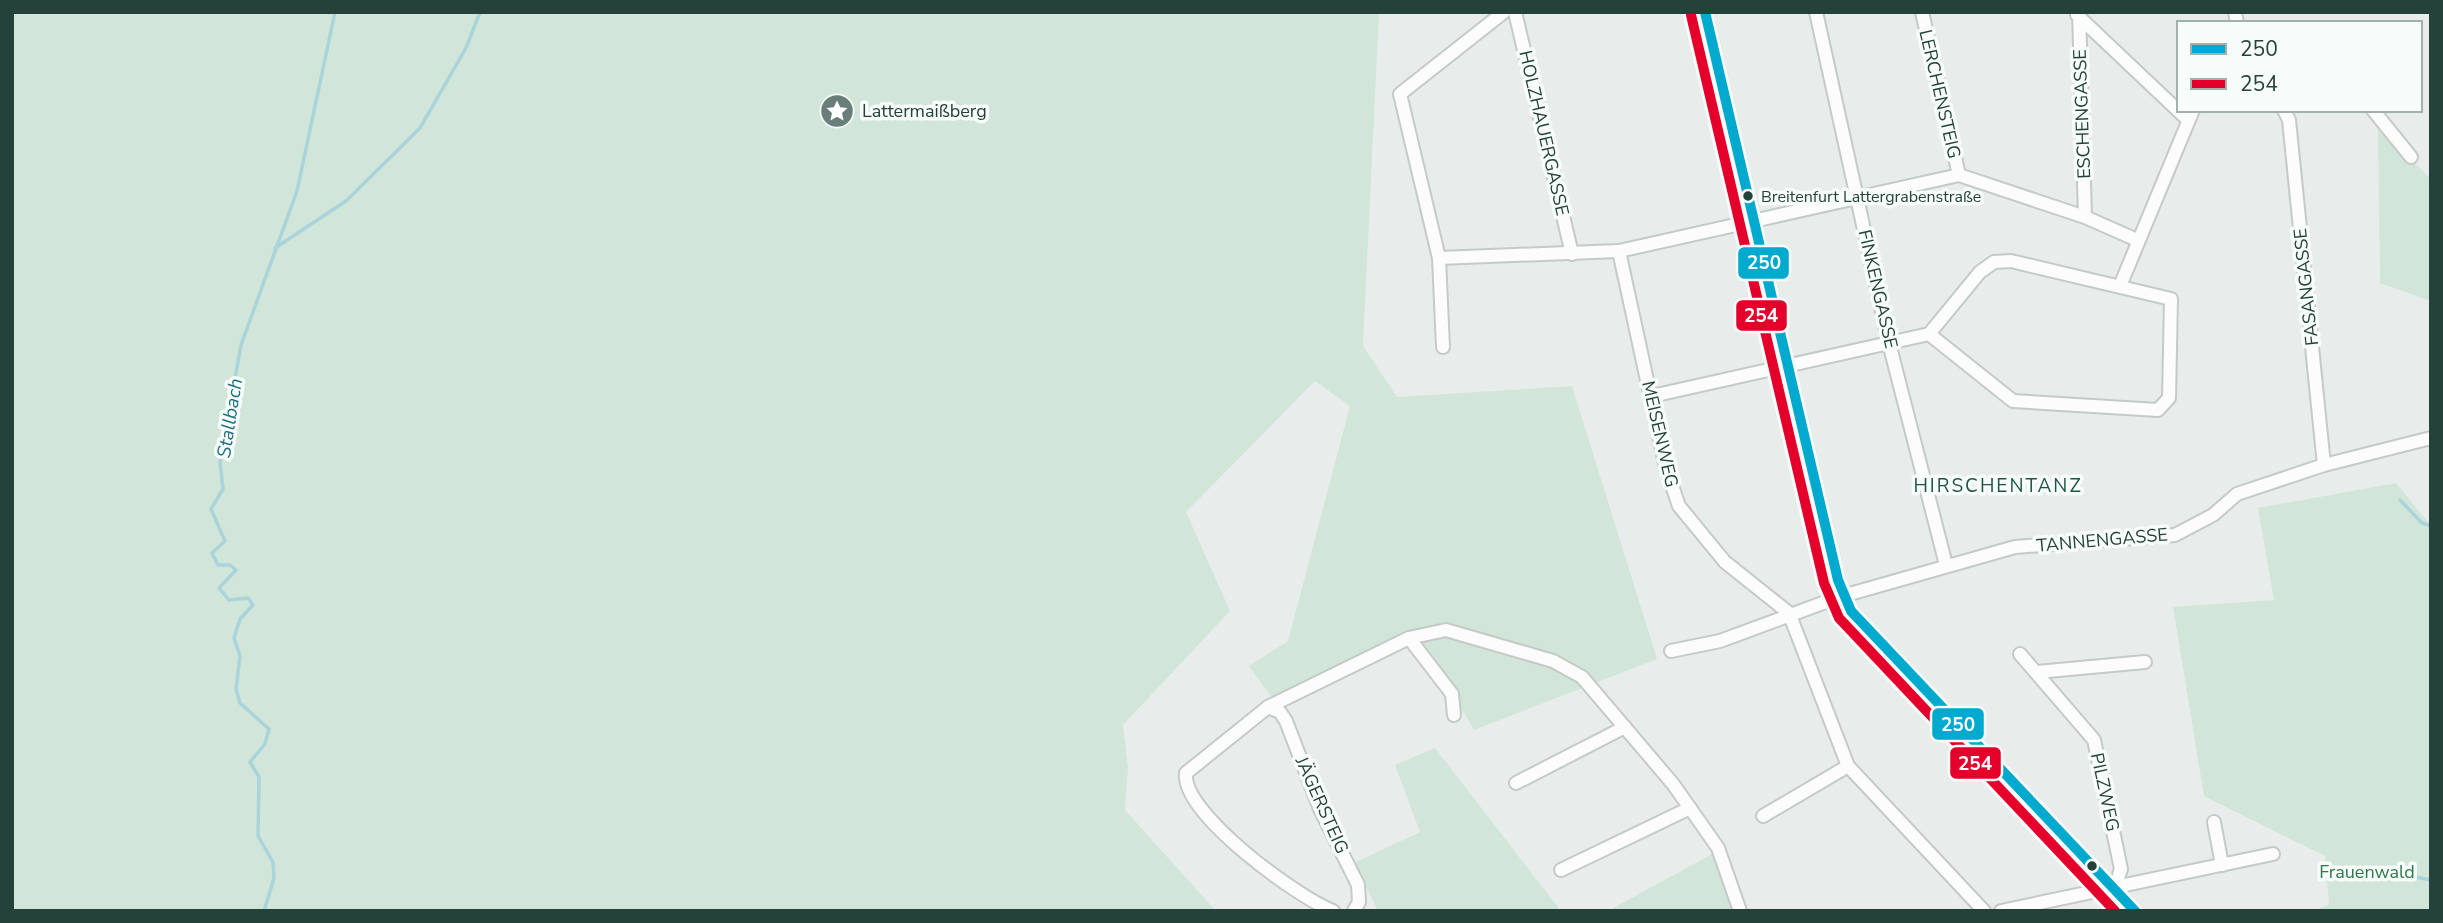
<svg xmlns="http://www.w3.org/2000/svg" width="2443" height="923" font-family="'Nunito Sans',sans-serif">
<style>
.green{fill:#d1e6d8}
.lines{fill:none;stroke-linecap:round;stroke-linejoin:round}
.stream{stroke:#a9d4db;stroke-width:3.5}
.minor-casing{stroke:#c5cac8;stroke-width:16}
.minor{stroke:#fcfcfc;stroke-width:12}
.bus-1-casing{stroke:#f7fbf9;stroke-width:16}
.bus-2-casing{stroke:#f7fbf9;stroke-width:16}
.bus-1{stroke:#00a9ce;stroke-width:10}
.bus-2{stroke:#e4002b;stroke-width:10}
.bus-dot{fill:#24423a;stroke:#f7fbf9;stroke-width:2.5}
.labels{text-anchor:middle;stroke-width:7;stroke-linejoin:round;paint-order:stroke}
.bus-label{font-size:16px;fill:#24423a;stroke:#f7fbf9;text-anchor:start}
.street-label{font-size:18px;fill:#24423a;stroke:#f7fbf9}
.poi-label{font-size:18px;fill:#24423a;stroke:#f7fbf9;text-anchor:start}
.park-label{font-size:18px;fill:#2d7a4b;stroke:#f7fbf9}
.water-label{font-size:19px;font-style:italic;fill:#1c6f80;stroke:#f7fbf9}
.neighbourhood-label{font-size:19px;letter-spacing:2px;fill:#1f5548;stroke:#f7fbf9}
.line-badge{stroke:#f7fbf9;stroke-width:2.5}
.badge-label{font-size:19px;text-anchor:middle;font-weight:bold;fill:#fff}
</style>
<rect width="100%" height="100%" fill="#e8edeb"/>
<g class="green">
<polygon points="12,12 1379,12 1363,346 1397,397 1572,386 1657,659 1474,730 1415,629 1273,699 1249,666 1288,641 1350,406 1315,381 1186,512 1230,611 1123,725 1128,768 1125,810 1216,911 12,911"/>
<polygon points="2378,126 2431,179 2431,301 2380,283"/>
<polygon points="2396,483 2427,521 2431,520 2431,911 2313,911 2329,905 2325,856 2204,796 2173,607 2274,600 2258,508"/>
<polygon points="1435,748 1561,911 1378,911 1354,863 1420,832 1395,765"/>
<polygon points="1712,854 1732,911 1608,911"/>
</g>
<g class="lines">
<g class="stream">
<polyline points="2363,111 2363,110"/>
<polyline points="275,248 346,201 420,128 466,48 480,12"/>
<polyline points="2400,500 2422,523 2431,526"/>
<polyline points="2346,875 2390,872 2431,880"/>
<polyline points="264,911 274,878 273,862 258,836 259,777 250,762 265,744 269,729 240,703 236,689 240,656 234,638 240,619 253,605 248,598 229,600 219,588 236,570 230,565 218,565 212,553 225,541 211,509 223,489 220,462 241,345 297,191 335,12"/>
</g>
<g class="minor-casing">
<g id="minor">
<polyline points="1515,12 1572,254"/>
<polyline points="1705,12 1838,580 1851,611 2135,911"/>
<polyline points="1816,12 1889,343 1946,565"/>
<polyline points="1922,12 1959,175"/>
<polyline points="2079,12 2085,217"/>
<polyline points="2235,12 2237,23"/>
<polyline points="2077,15 2188,120"/>
<polyline points="2284,110 2289,120 2324,465"/>
<polyline points="2373,110 2411,157"/>
<polyline points="1619,251 1666,468 1679,506 1725,562 1789,613 1848,766 1984,911"/>
<polyline points="1439,258 1619,251 1959,175 2085,217 2137,240"/>
<polyline points="2120,286 2193,110"/>
<polyline points="1443,347 1439,258 1400,94 1504,12"/>
<polyline points="1652,396 1929,334 2013,401 2158,410 2169,398 2171,299 2011,261 1994,262 1980,272 1929,334"/>
<polyline points="1409,638 1452,694 1454,715"/>
<polyline points="1671,651 1720,641 1839,597 2015,547 2175,535 2213,515 2237,494 2324,465 2431,438"/>
<polyline points="2020,654 2094,740 2121,869 2115,888"/>
<polyline points="2037,672 2145,662"/>
<polyline points="1268,707 1280,712 1286,721 1320,809 1358,885 1359,902 1354,911"/>
<polyline points="1516,783 1625,727"/>
<polyline points="1763,816 1848,766"/>
<polyline points="2214,822 2222,865"/>
<polyline points="1561,870 1690,808"/>
<path d="M1333,911C1297,897 1181,813 1186,773L1268,707L1409,638L1446,630L1553,661L1582,677L1673,784L1718,848L1740,911"/>
<polyline points="2001,911 2273,854"/>
</g>
</g>
<use href="#minor" class="minor"/>
<g class="bus-1-casing">
<polyline id="bus-1" points="1705,12 1838,580 1851,611 2135,911"/>
</g>
<g class="bus-2-casing">
<polyline id="bus-2" points="1691,15 1824,583 1839,618 2115,911"/>
</g>
<use href="#bus-1" class="bus-1"/>
<use href="#bus-2" class="bus-2"/>
</g>
<defs>
<g id="sight-disc" transform="scale(1.75)"><circle r="9.5" fill="#697e78" stroke="#f7fbf9"/><path d="M0-6L1.8-2.2L6-1.7L2.9 1.2L3.7 5.4L0 3.3L-3.7 5.4L-2.9 1.2L-6-1.7L-1.8-2.2Z" fill="#fff"/></g>
</defs>
<g fill-rule="evenodd">
<use href="#sight-disc" x="837" y="111"/>
</g>
<g class="bus-dot">
<circle cx="1748" cy="196" r="6"/>
<circle cx="2092" cy="866" r="6"/>
</g>
<g class="labels">
<g class="bus-label">
<text x="1761" y="202">Breitenfurt Lattergrabenstraße</text>
</g>
<g class="street-label">
<text transform="translate(1940 94) rotate(77)" y="6">LERCHENSTEIG</text>
<text transform="translate(2082 114) rotate(-92)" y="6">ESCHENGASSE</text>
<text transform="translate(1544 133) rotate(77)" y="6">HOLZHAUERGASSE</text>
<text transform="translate(2306 287) rotate(-96)" y="6">FASANGASSE</text>
<text transform="translate(1878 289) rotate(77)" y="6">FINKENGASSE</text>
<text transform="translate(1660 434) rotate(77)" y="6">MEISENWEG</text>
<text transform="translate(2102 540) rotate(-5)" y="6">TANNENGASSE</text>
<text transform="translate(2105 792) rotate(78)" y="6">PILZWEG</text>
<text transform="translate(1322 805) rotate(66)" y="6">JÄGERSTEIG</text>
</g>
<g class="poi-label">
<text x="862" y="117">Lattermaißberg</text>
</g>
<g class="park-label">
<text x="2367" y="878">Frauenwald</text>
</g>
<g class="water-label">
<text transform="translate(229 418) rotate(-81)" y="7">Stallbach</text>
</g>
<g class="neighbourhood-label">
<text x="1998" y="492">HIRSCHENTANZ</text>
</g>
</g>
<g class="line-badge">
<rect x="1737" y="246" width="53" height="34" rx="7" fill="#00a9ce"/>
<rect x="1735" y="299" width="53" height="33" rx="7" fill="#e4002b"/>
<rect x="1931" y="707" width="54" height="34" rx="7" fill="#00a9ce"/>
<rect x="1949" y="746" width="53" height="34" rx="7" fill="#e4002b"/>
</g>
<g class="badge-label">
<text x="1764" y="269">250</text>
<text x="1761" y="322">254</text>
<text x="1958" y="731">250</text>
<text x="1975" y="770">254</text>
</g>
<rect width="2443" height="923" fill="none" stroke="#24423a" stroke-width="28"/>
<rect x="2177" y="21" width="245" height="91" fill="#f7fbf9" stroke="#a3b1ad" stroke-width="2"/>
<rect x="2191" y="44" width="35" height="10" fill="#00a9ce" stroke="#a3b1ad" stroke-width="2"/>
<text x="2240" y="56" font-size="21" fill="#24423a">250</text>
<rect x="2191" y="79" width="35" height="10" fill="#e4002b" stroke="#a3b1ad" stroke-width="2"/>
<text x="2240" y="91" font-size="21" fill="#24423a">254</text>
</svg>
